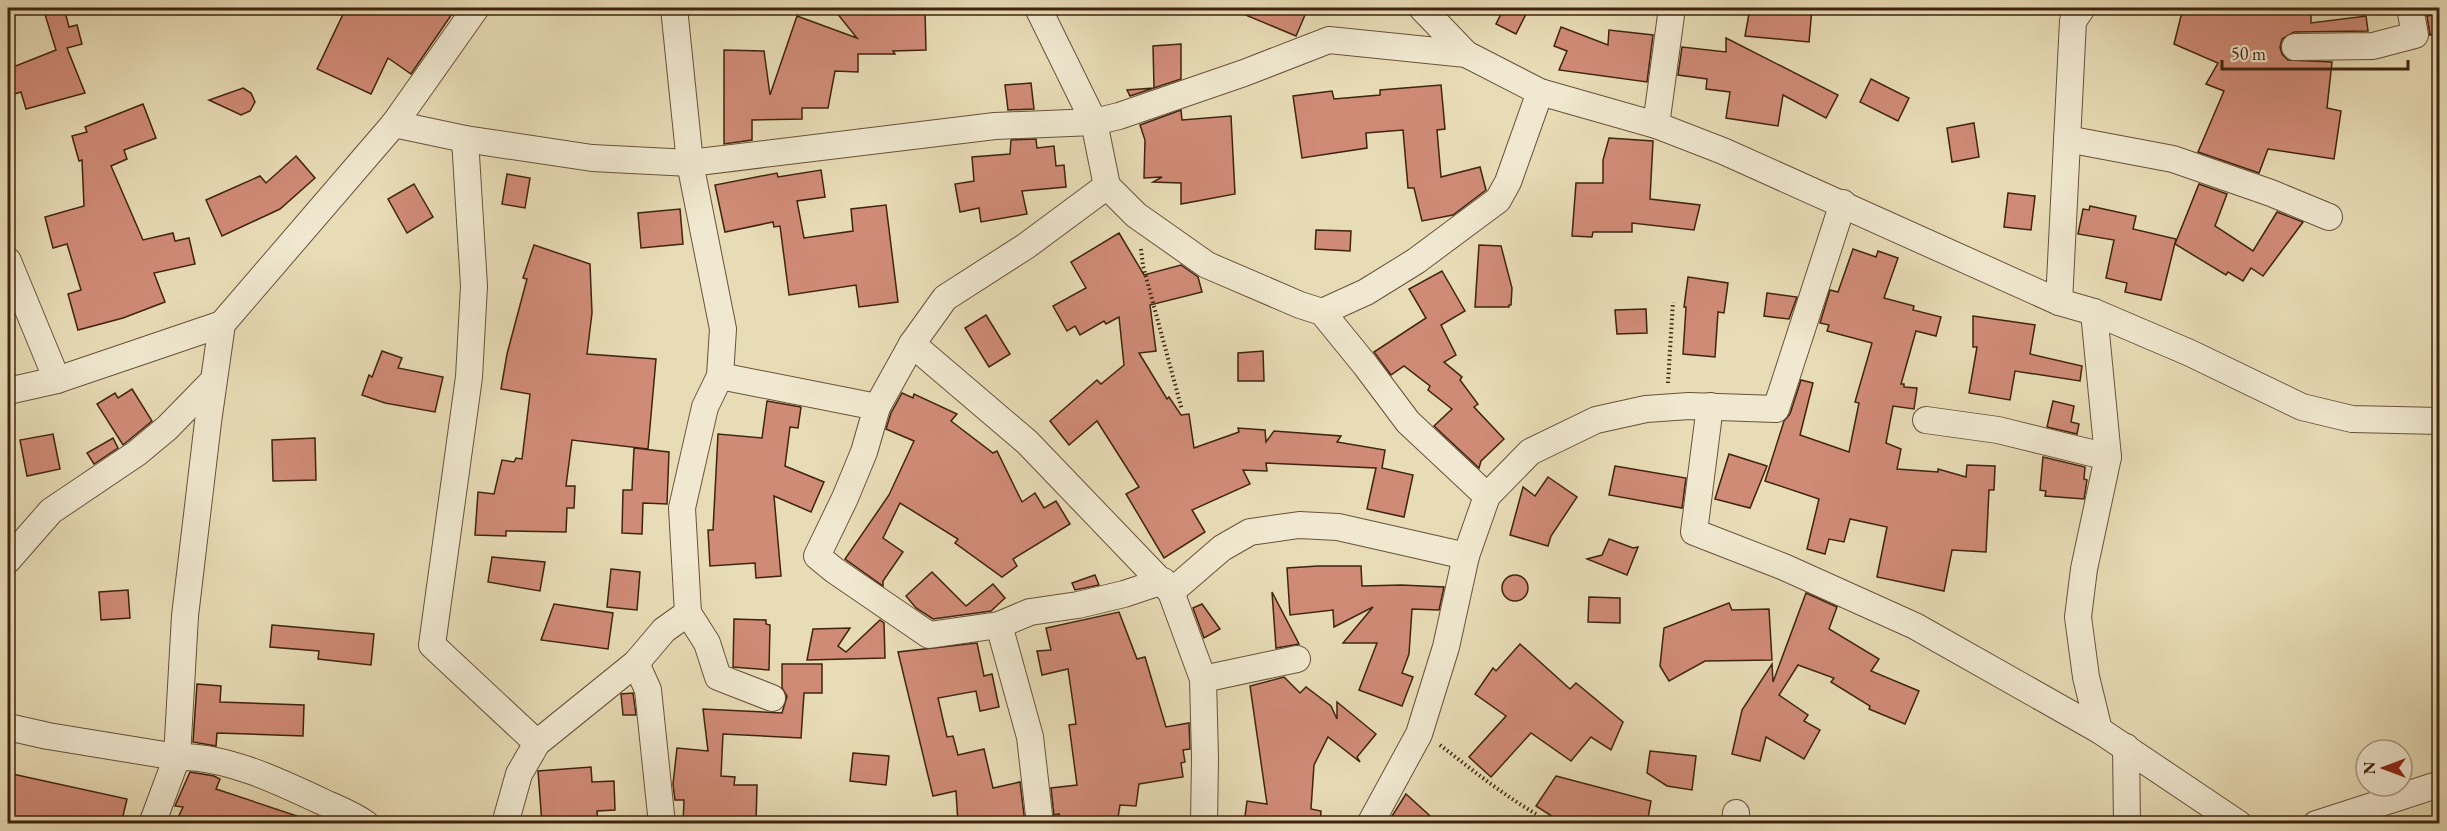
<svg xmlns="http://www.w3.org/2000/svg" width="2447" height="831" font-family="'EB Garamond',serif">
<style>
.building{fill:#d08b77;stroke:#3f240f;stroke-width:1.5}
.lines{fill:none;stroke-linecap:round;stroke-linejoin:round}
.minor-casing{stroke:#695239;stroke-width:28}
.path{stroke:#3f240f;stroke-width:4;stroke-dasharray:1.5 3;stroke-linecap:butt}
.minor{stroke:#f0e8d0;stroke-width:26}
</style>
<rect width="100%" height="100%" fill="#e8dcb6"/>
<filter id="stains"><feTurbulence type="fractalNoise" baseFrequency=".00333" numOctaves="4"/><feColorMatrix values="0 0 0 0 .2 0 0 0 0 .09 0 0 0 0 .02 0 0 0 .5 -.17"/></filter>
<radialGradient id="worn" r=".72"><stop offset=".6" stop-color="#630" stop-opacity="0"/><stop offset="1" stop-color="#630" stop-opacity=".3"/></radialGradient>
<g class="building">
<polygon points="43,8 64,8 69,27 77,25 82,44 67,48 85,93 26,109 21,92 8,96 8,69 56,50"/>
<polygon points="346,8 456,8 411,74 388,58 371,94 317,69"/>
<polygon points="1229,8 1308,8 1296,36"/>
<polygon points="1504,8 1529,8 1516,34 1496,24"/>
<polygon points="1750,8 1812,8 1809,42 1745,36"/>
<polygon points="2183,8 2285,8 2283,12 2311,14 2311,23 2366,16 2368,31 2294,32 2282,39 2280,47 2282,54 2288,60 2332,62 2327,108 2341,111 2334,159 2268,149 2259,173 2198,152 2224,91 2206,84 2218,63 2174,44"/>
<polygon points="925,11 926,50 893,51 895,54 858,54 858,72 835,71 828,108 802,108 802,119 752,120 752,140 724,144 724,50 764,51 770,95 797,16 857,38 836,12"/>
<polygon points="2439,14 2439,33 2430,35 2427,16"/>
<polygon points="1561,27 1608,45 1609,30 1653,35 1647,82 1559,70 1567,51 1554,46"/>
<polygon points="1726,38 1838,95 1826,118 1783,95 1778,126 1726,118 1730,92 1706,89 1707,79 1678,75 1682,47 1726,52"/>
<polygon points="1181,44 1181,79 1130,96 1127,90 1154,88 1153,46"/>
<polygon points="1871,79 1909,98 1898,121 1860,102"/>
<polygon points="1031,83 1034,109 1008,110 1005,85"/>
<polygon points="1441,85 1445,129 1437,130 1441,177 1480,167 1486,190 1453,215 1422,221 1414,188 1408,188 1403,130 1366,133 1367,148 1302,158 1293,96 1332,91 1334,99 1380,95 1380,90"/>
<polygon points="243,88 251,93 255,102 250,111 241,115 209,100"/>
<polygon points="143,104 156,138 124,150 127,159 111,166 143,240 173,233 175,241 189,238 195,264 154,273 165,302 123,318 78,330 68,294 81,290 67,244 53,248 45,217 84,206 82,160 79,161 72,136 87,132 85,127"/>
<polygon points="1181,110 1182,120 1231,116 1235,194 1181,204 1181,183 1153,182 1162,177 1144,178 1145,140 1140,125"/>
<polygon points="1974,123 1979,157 1952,162 1947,128"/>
<polygon points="1609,138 1653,141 1650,199 1700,205 1694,230 1632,223 1632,232 1593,232 1592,237 1572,236 1576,183 1603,183 1603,160"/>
<polygon points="1036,139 1037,148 1054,146 1056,166 1064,165 1066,187 1022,191 1027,214 981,222 979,208 960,212 955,184 974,181 972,157 1010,154 1011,140"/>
<polygon points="296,156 315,178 280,209 222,236 206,200 260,176 266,183"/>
<polygon points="821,170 825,197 797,201 804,238 853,231 851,209 886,205 898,302 859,307 856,285 789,295 780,226 774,227 773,222 725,232 715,185 777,173 778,177"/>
<polygon points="507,174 530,178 525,208 502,204"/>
<polygon points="414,184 433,217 407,233 388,199"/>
<polygon points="2199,184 2227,194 2215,226 2253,251 2277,212 2303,222 2263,276 2251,268 2243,281 2228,272 2226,275 2175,244"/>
<polygon points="2008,193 2035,196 2031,230 2004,227"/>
<polygon points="2090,206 2136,216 2133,229 2176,239 2161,300 2125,292 2127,283 2106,278 2114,240 2078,234 2083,209 2089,210"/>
<polygon points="680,209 683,244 641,248 638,213"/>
<polygon points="1316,230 1351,231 1350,251 1315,249"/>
<polygon points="1119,233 1144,275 1181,265 1198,277 1202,292 1150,305 1156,351 1139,353 1167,399 1169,397 1181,415 1189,414 1194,448 1239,432 1238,428 1265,430 1266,442 1274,431 1341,436 1337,442 1385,450 1382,468 1413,475 1404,517 1367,509 1376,468 1266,463 1267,471 1243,470 1250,484 1192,510 1205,532 1164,558 1126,494 1139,487 1097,421 1069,445 1050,421 1097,380 1101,384 1124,365 1119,317 1106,324 1104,321 1080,335 1075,326 1067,331 1053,306 1086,288 1071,262"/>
<polygon points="534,245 590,264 592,313 587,354 656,359 648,449 572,440 566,486 575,486 574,508 567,508 566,532 506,531 506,536 475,535 478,492 494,494 502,460 514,462 516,458 522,459 530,394 501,389 507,354 527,279 523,278"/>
<polygon points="1479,245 1501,246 1512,288 1511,305 1509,305 1509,307 1475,307"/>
<polygon points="1853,249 1876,257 1878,251 1898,258 1884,298 1914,306 1913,310 1941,317 1936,336 1916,331 1901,384 1904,384 1904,387 1917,388 1914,409 1893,406 1886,443 1901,449 1897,469 1938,472 1938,469 1966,477 1967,465 1995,466 1994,490 1989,490 1986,552 1952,550 1944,591 1877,577 1887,527 1850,519 1844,542 1829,539 1825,554 1807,549 1819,499 1765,481 1784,421 1790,414 1801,380 1813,383 1800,435 1849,452 1859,403 1855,402 1872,343 1827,331 1829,325 1820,323 1830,290 1838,292"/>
<polygon points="1442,271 1465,311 1441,325 1456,355 1444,362 1462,377 1460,380 1478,404 1474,407 1504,439 1481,461 1479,468 1434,426 1452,409 1428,390 1430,386 1404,366 1391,375 1374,352 1426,318 1409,289"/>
<polygon points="1688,277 1728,283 1724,313 1718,312 1715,357 1683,354 1686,307 1684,307"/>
<polygon points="1767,293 1797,297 1789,319 1764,316"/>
<polygon points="1646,309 1647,333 1617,334 1615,310"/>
<polygon points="986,315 1010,354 989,367 965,328"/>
<polygon points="1973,316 2035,325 2030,354 2082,366 2080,381 2015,371 2010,400 1969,393 1977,347 1973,347"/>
<polygon points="382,351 402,358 398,368 443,377 435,412 385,403 362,395 369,375 372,377"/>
<polygon points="1263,351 1264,381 1238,381 1238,353"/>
<polygon points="132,389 152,421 123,445 97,404 115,393 118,398"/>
<polygon points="902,393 913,398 914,394 957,414 951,421 993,453 997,451 1022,502 1035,493 1044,508 1056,501 1070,524 1013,559 1017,566 1002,577 955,543 958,539 900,503 883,538 903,552 883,581 883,586 845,559 889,495 914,441 886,429 891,413"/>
<polygon points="767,401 801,407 798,428 790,427 785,466 824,482 811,512 774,496 781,576 756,578 755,563 710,566 708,530 713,530 718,434 762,438"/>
<polygon points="2053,401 2074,406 2071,422 2079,424 2077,434 2047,427"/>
<polygon points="53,434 60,469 27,476 20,440"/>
<polygon points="113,438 118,448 94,464 87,453"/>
<polygon points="315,438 316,480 273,481 272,440"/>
<polygon points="634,448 669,452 667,504 643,503 642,534 622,533 623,490 632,490"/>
<polygon points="1729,454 1767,466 1750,508 1715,499"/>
<polygon points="2043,457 2085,467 2084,479 2087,480 2084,499 2045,496 2046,491 2040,490"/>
<polygon points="1615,466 1686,478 1682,508 1609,495"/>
<polygon points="1548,477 1577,497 1551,536 1548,546 1510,535 1523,487 1535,496"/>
<polygon points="1609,539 1633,548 1638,547 1627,575 1587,559 1602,555"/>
<polygon points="492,557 545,562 540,591 488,582"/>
<polygon points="1318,566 1361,566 1362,586 1401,585 1444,587 1439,610 1412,609 1409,654 1402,673 1413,677 1402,706 1359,690 1377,643 1343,643 1373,607 1334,627 1333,610 1290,615 1287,568"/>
<polygon points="611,569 640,572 637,610 607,607"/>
<polygon points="932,572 966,606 993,584 1005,598 991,611 933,619 916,608 906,596"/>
<polygon points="1095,575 1099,585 1075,590 1072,583"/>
<circle cx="1515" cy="588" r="13"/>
<polygon points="128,590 130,618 101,620 99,592"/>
<polygon points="1272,592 1299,644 1276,648"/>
<polygon points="1806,593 1837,607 1829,629 1879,659 1871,671 1919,691 1905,724 1869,709 1870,706 1831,682 1834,678 1798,665 1779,695 1808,715 1804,721 1820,730 1804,759 1766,737 1760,761 1732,754 1742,710 1772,664 1773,682"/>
<polygon points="1589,597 1620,598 1620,623 1588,622"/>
<polygon points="1729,603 1732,610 1769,609 1772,660 1705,661 1669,681 1660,666 1664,628"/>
<polygon points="554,604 613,613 608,649 541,640"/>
<polygon points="1202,604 1220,629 1204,638 1193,608"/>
<polygon points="1119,612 1137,659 1145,657 1166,727 1189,723 1190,749 1183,750 1185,762 1181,763 1183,777 1139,784 1136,806 1120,805 1117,824 1060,824 1059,814 1054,815 1051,788 1077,785 1069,725 1076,724 1068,669 1042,675 1037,651 1051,650 1046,628"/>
<polygon points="734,619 766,620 766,624 770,625 769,670 733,667"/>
<polygon points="880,620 884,623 885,658 807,660 813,629 850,628 838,646 846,652"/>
<polygon points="272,625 374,634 371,665 318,659 319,651 270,647"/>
<polygon points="977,643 984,676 992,674 999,707 980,711 976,691 938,698 947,737 953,736 958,755 984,749 993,788 1020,782 1025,823 1022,824 958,824 956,791 933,796 898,652"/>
<polygon points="1520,644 1570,689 1576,683 1623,722 1611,750 1591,737 1571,761 1531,733 1491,777 1469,757 1506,716 1475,694 1493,668 1496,671"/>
<polygon points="782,664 822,664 822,693 804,693 801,738 723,734 721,776 735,777 734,785 757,785 756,824 683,824 684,800 675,800 673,784 677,748 708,751 703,709 782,713 787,696 782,688"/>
<polygon points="1284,677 1300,693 1306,687 1331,706 1337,719 1337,702 1376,734 1357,757 1360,762 1328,737 1314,765 1311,809 1321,811 1320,824 1244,824 1247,801 1267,804 1250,686"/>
<polygon points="197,684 221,686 220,702 304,705 303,736 217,733 216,746 193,742"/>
<polygon points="633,693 636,715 623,715 621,694"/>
<polygon points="1650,751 1696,756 1692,790 1667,786 1647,773"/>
<polygon points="853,753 889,756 886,785 850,781"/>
<polygon points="591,767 592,782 614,781 615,810 597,811 598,824 542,824 538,771"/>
<polygon points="190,772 214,776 220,779 216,789 309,820 309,824 175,824 183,807 175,806"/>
<polygon points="8,773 127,799 121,824 26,824 27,821 8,818"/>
<polygon points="1556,776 1651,801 1647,824 1564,824 1536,806"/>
<polygon points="1406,794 1439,824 1387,824"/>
</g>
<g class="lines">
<g class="minor-casing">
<g id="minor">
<polyline points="1038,8 1094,122 1107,186 1136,215 1207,265 1300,305 1322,312 1366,292 1416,261 1498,200 1508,182 1540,92"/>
<polyline points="1422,8 1466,54 1540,92 1656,125 1723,151 2059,302 2094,312 2190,353 2302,407 2352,419 2440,421"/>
<polyline points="2295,47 2373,46 2415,35 2410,8"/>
<polyline points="394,124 465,139 592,158 690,163 995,126 1094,122 1119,116 1244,73 1329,40 1466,54"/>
<polyline points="1656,125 1672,8"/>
<polyline points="465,139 474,286 469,377 432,645 537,743"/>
<polyline points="2067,139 2173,159 2271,193 2329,217"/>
<polyline points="1107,186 1026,246 945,298 912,344 877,407 864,452 845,498 817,556 834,570 929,635 999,625 1030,612 1078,605 1124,594 1163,581"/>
<polyline points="8,261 57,380"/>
<polyline points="2059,302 2073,21 2082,8"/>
<polyline points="1322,312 1366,366 1408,422 1487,496"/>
<polyline points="2094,312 2108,457 2084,569 2078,617 2086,677 2099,730"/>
<polyline points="912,344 1027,442 1171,592 1203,679 1205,758 1204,824"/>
<polyline points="720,376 877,407"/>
<polyline points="8,391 57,380 222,324"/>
<polyline points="1710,406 1694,532 1784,567 1915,626 2099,730 2239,824"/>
<polyline points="1926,420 1998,430 2108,457"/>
<polyline points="8,560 51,511 137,453 167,428 213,381"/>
<polyline points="1171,592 1222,548 1250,532 1299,525 1338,527 1466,556 1487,496 1530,452 1596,420 1646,409 1689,406 1776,409 1843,203"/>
<polyline points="688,613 707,643 718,677 772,698"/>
<polyline points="999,625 1030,737 1040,824"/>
<polyline points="636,663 648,690 662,824"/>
<polyline points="1203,679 1297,659"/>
<path d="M8,727L48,736L177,757C225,755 283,783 325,803C339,809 354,815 366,824"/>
<polyline points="2126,747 2127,824"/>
<polyline points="152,824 177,757 185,616 208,422 222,324 394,124 476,8"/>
<polyline points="505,824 519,774 537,743 636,663 664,630 688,613 682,508 705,407 720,376 723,329 690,163 674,8"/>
<polyline points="1370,824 1419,734 1446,647 1466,556"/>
<polyline points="1735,824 1736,813"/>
<polyline points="2316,824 2440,784"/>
</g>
</g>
<g class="path">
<polyline points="1141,249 1143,266 1182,410"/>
<polyline points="1668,383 1673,302"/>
<path d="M1440,745C1471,769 1502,794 1536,814"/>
</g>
<use href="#minor" class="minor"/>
</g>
<rect width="2447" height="831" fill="none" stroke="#e8dcb6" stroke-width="30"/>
<rect x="9" y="9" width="2429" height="813" fill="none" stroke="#3f240f" stroke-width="3"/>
<rect x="15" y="15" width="2417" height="801" fill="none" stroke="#3f240f" stroke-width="1.5"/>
<g transform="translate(2384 768) rotate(270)"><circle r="28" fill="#f0e8d0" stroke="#a99a83" stroke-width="1.5"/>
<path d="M0-4.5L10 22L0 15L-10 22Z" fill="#8f2418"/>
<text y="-9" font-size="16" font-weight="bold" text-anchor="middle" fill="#3f240f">N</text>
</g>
<path d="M2222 60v9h186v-9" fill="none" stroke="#3f240f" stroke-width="3"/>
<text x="2231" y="60" font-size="18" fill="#3f240f" stroke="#f0e8d0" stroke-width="4.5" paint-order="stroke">50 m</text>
<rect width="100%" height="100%" filter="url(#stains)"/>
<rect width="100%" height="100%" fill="url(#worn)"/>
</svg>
